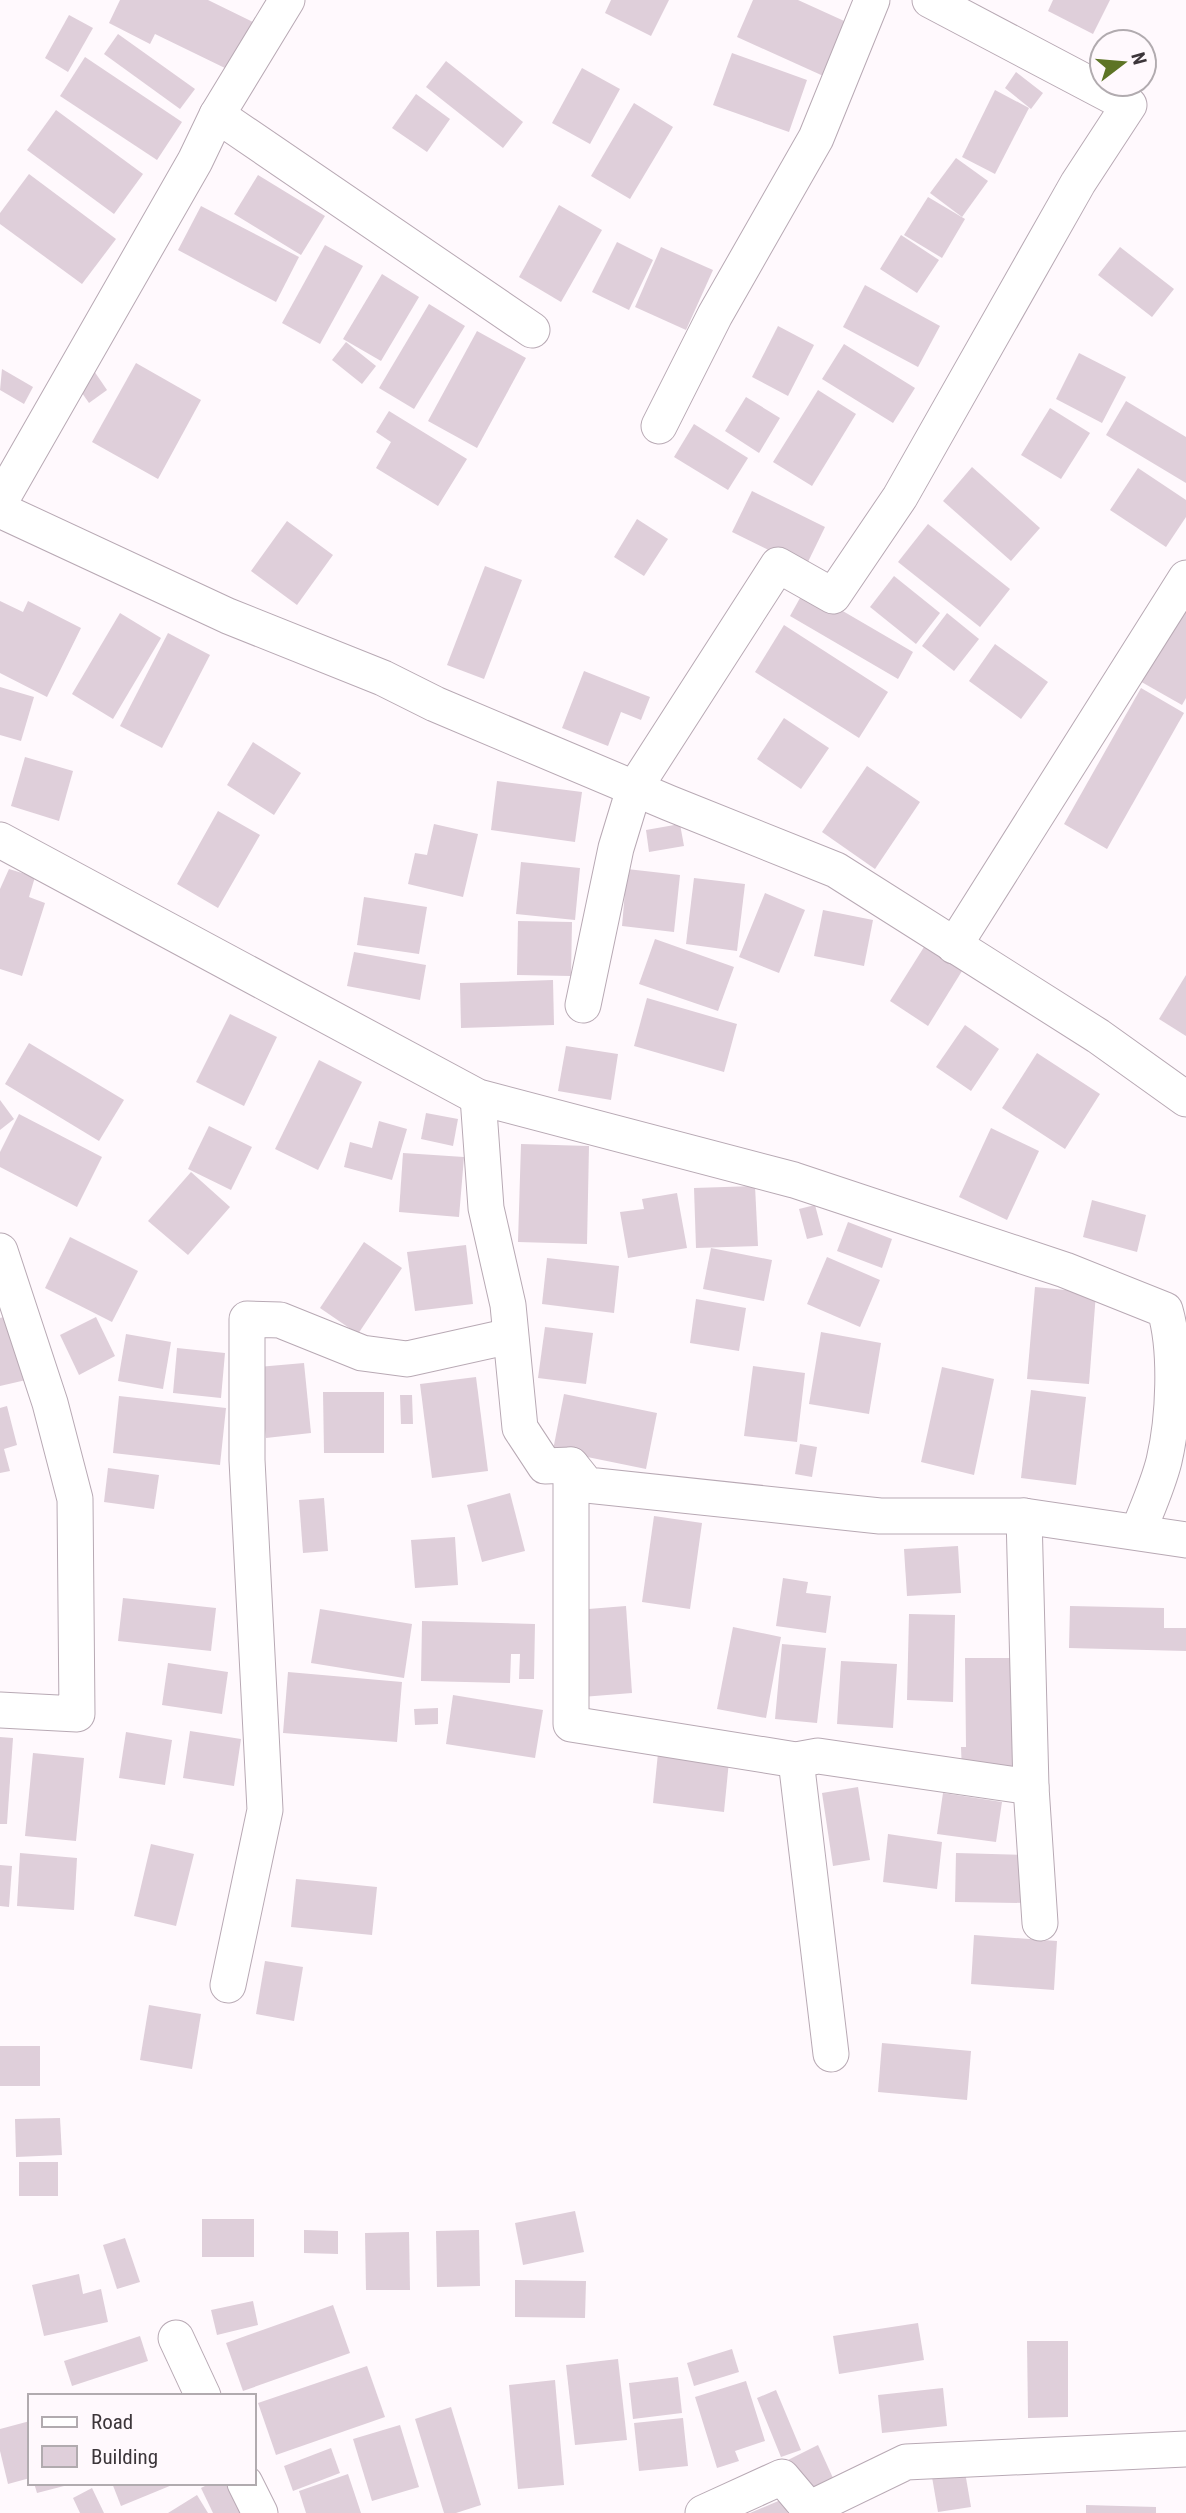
<svg xmlns="http://www.w3.org/2000/svg" width="1186" height="2513" font-family="'Roboto Condensed',sans-serif">
<style>
.building{fill:#dfcfda}
.lines{fill:none;stroke-linecap:round;stroke-linejoin:round}
.minor-casing{stroke:#b8a9b4;stroke-width:37}
.minor{stroke:#fff;stroke-width:35}
</style>
<rect width="100%" height="100%" fill="#fff9fd"/>
<g class="building">
<polygon points="120,0 208,0 253,22 229,70 155,34 150,44 109,23"/>
<polygon points="611,0 669,0 651,36 605,13"/>
<polygon points="753,0 798,0 853,25 830,79 737,37"/>
<polygon points="1053,0 1110,0 1093,34 1048,11"/>
<polygon points="69,15 93,28 68,72 45,58"/>
<polygon points="118,34 195,89 180,109 104,54"/>
<polygon points="732,53 807,80 789,132 713,105"/>
<polygon points="85,57 182,122 157,160 60,96"/>
<polygon points="446,61 523,122 503,148 426,87"/>
<polygon points="582,68 620,89 590,144 552,123"/>
<polygon points="1016,72 1043,93 1031,109 1005,88"/>
<polygon points="995,90 1029,108 995,174 962,157"/>
<polygon points="416,94 450,119 427,152 392,128"/>
<polygon points="634,103 673,127 630,199 591,176"/>
<polygon points="56,110 143,174 114,214 27,150"/>
<polygon points="956,158 988,181 962,217 930,193"/>
<polygon points="29,174 116,239 82,284 0,224 0,213"/>
<polygon points="258,175 325,216 301,255 234,214"/>
<polygon points="928,197 965,219 942,258 904,235"/>
<polygon points="559,205 602,230 561,302 519,277"/>
<polygon points="201,206 299,257 276,302 178,250"/>
<polygon points="901,235 939,260 917,293 880,269"/>
<polygon points="617,242 653,260 629,310 592,292"/>
<polygon points="325,245 363,266 320,344 282,323"/>
<polygon points="661,247 713,270 686,330 635,307"/>
<polygon points="1120,247 1174,289 1152,317 1098,275"/>
<polygon points="382,274 419,297 381,361 343,339"/>
<polygon points="865,285 940,326 918,367 843,327"/>
<polygon points="429,304 465,326 414,409 379,388"/>
<polygon points="778,326 814,345 788,396 752,377"/>
<polygon points="477,331 526,358 477,448 428,421"/>
<polygon points="346,342 376,366 362,384 332,360"/>
<polygon points="844,344 915,388 893,423 822,379"/>
<polygon points="1079,353 1126,377 1102,423 1056,399"/>
<polygon points="136,363 201,400 158,479 92,442"/>
<polygon points="92,368 107,390 89,403 73,380"/>
<polygon points="2,369 33,387 24,404 0,390"/>
<polygon points="818,390 856,414 812,486 773,462"/>
<polygon points="746,397 780,418 759,453 725,431"/>
<polygon points="1126,401 1186,437 1186,483 1106,435"/>
<polygon points="1050,408 1090,433 1061,479 1021,455"/>
<polygon points="389,411 467,459 438,506 376,468 391,442 376,432"/>
<polygon points="694,424 748,458 728,490 674,457"/>
<polygon points="972,467 1040,528 1011,561 943,501"/>
<polygon points="1138,468 1186,500 1186,517 1166,547 1110,510"/>
<polygon points="752,491 825,527 805,568 732,532"/>
<polygon points="637,519 668,539 644,576 614,557"/>
<polygon points="287,521 333,555 297,605 251,571"/>
<polygon points="928,524 1010,589 980,627 898,562"/>
<polygon points="485,566 522,580 484,679 447,665"/>
<polygon points="894,576 940,613 916,644 870,607"/>
<polygon points="805,589 913,652 898,679 790,616"/>
<polygon points="1186,596 1186,698 1182,705 1138,680"/>
<polygon points="0,601 23,612 28,601 81,628 47,697 0,673"/>
<polygon points="120,613 161,638 113,719 72,694"/>
<polygon points="947,613 979,639 954,671 922,646"/>
<polygon points="784,625 888,692 859,738 755,672"/>
<polygon points="168,633 210,655 162,748 120,726"/>
<polygon points="995,644 1048,682 1021,719 969,681"/>
<polygon points="584,671 650,697 641,720 621,712 608,746 562,728"/>
<polygon points="0,687 34,697 21,741 0,735"/>
<polygon points="1141,688 1184,713 1107,849 1064,824"/>
<polygon points="784,718 829,748 801,789 757,759"/>
<polygon points="253,742 301,773 274,815 227,785"/>
<polygon points="25,757 73,771 59,821 11,806"/>
<polygon points="867,766 920,802 875,869 822,832"/>
<polygon points="497,781 582,792 575,842 491,830"/>
<polygon points="218,811 260,835 218,908 177,884"/>
<polygon points="434,824 478,834 463,897 408,884 415,853 427,855"/>
<polygon points="680,824 684,846 649,852 646,830"/>
<polygon points="521,862 580,868 575,920 516,914"/>
<polygon points="9,869 35,877 29,897 45,903 22,976 0,969 0,889"/>
<polygon points="627,869 680,875 674,932 622,926"/>
<polygon points="694,878 745,884 737,951 686,944"/>
<polygon points="765,893 805,910 779,973 739,957"/>
<polygon points="364,897 427,907 419,954 357,945"/>
<polygon points="823,910 873,920 864,966 814,956"/>
<polygon points="518,921 572,922 571,976 517,975"/>
<polygon points="655,939 734,967 718,1011 639,984"/>
<polygon points="924,947 962,971 928,1026 890,1001"/>
<polygon points="354,952 426,965 420,1000 347,986"/>
<polygon points="1186,975 1186,1036 1159,1019"/>
<polygon points="553,980 554,1025 461,1028 460,983"/>
<polygon points="647,998 737,1024 724,1072 634,1046"/>
<polygon points="230,1014 277,1037 244,1106 196,1082"/>
<polygon points="965,1025 999,1049 971,1091 936,1067"/>
<polygon points="29,1043 124,1100 99,1141 5,1084"/>
<polygon points="566,1046 618,1054 611,1100 558,1091"/>
<polygon points="1037,1053 1100,1094 1065,1149 1002,1108"/>
<polygon points="319,1060 362,1082 318,1170 275,1149"/>
<polygon points="0,1100 14,1119 0,1130"/>
<polygon points="426,1113 458,1119 453,1146 421,1139"/>
<polygon points="19,1114 102,1157 77,1207 0,1167 0,1152"/>
<polygon points="379,1121 407,1129 392,1180 344,1167 350,1142 372,1148"/>
<polygon points="209,1126 252,1147 231,1190 188,1169"/>
<polygon points="991,1128 1039,1151 1007,1220 959,1197"/>
<polygon points="521,1144 589,1146 587,1244 518,1242"/>
<polygon points="403,1153 464,1157 459,1217 399,1212"/>
<polygon points="191,1172 230,1207 188,1255 148,1221"/>
<polygon points="755,1186 758,1246 696,1248 694,1188"/>
<polygon points="677,1193 687,1248 628,1258 620,1212 644,1209 642,1199"/>
<polygon points="1092,1200 1146,1215 1137,1252 1083,1237"/>
<polygon points="815,1205 823,1235 807,1239 799,1209"/>
<polygon points="848,1222 892,1239 882,1268 837,1251"/>
<polygon points="70,1237 138,1271 112,1322 45,1288"/>
<polygon points="364,1242 402,1268 358,1334 320,1308"/>
<polygon points="466,1245 473,1304 415,1311 407,1252"/>
<polygon points="711,1248 772,1260 764,1301 703,1289"/>
<polygon points="827,1257 880,1280 860,1327 807,1304"/>
<polygon points="547,1258 619,1266 614,1313 542,1304"/>
<polygon points="1035,1287 1096,1293 1089,1384 1027,1379"/>
<polygon points="696,1299 746,1308 739,1351 690,1343"/>
<polygon points="11,1315 26,1380 0,1386 0,1318"/>
<polygon points="96,1317 115,1356 79,1375 60,1335"/>
<polygon points="545,1327 593,1333 586,1384 538,1378"/>
<polygon points="821,1332 881,1343 869,1414 809,1404"/>
<polygon points="126,1334 171,1342 163,1389 118,1381"/>
<polygon points="177,1348 225,1353 221,1398 173,1393"/>
<polygon points="304,1363 311,1433 266,1438 258,1367"/>
<polygon points="753,1366 805,1373 797,1442 744,1436"/>
<polygon points="942,1367 994,1379 974,1475 921,1462"/>
<polygon points="476,1377 488,1471 432,1478 420,1384"/>
<polygon points="1031,1390 1086,1397 1076,1485 1021,1478"/>
<polygon points="323,1392 384,1392 384,1453 324,1453"/>
<polygon points="564,1394 657,1413 646,1469 553,1450"/>
<polygon points="400,1395 412,1395 413,1424 401,1424"/>
<polygon points="119,1396 226,1408 220,1465 113,1453"/>
<polygon points="7,1406 17,1445 4,1449 10,1471 0,1473 0,1408"/>
<polygon points="800,1444 817,1447 812,1477 795,1474"/>
<polygon points="108,1468 159,1475 154,1509 104,1502"/>
<polygon points="510,1493 525,1551 482,1562 467,1505"/>
<polygon points="324,1498 328,1551 303,1553 299,1500"/>
<polygon points="654,1516 702,1523 690,1609 642,1602"/>
<polygon points="455,1537 458,1585 415,1588 411,1540"/>
<polygon points="958,1546 961,1593 907,1596 904,1549"/>
<polygon points="783,1578 808,1582 806,1593 831,1596 826,1633 776,1626"/>
<polygon points="123,1598 216,1608 211,1651 118,1641"/>
<polygon points="626,1606 632,1693 582,1697 576,1610"/>
<polygon points="1070,1606 1164,1608 1164,1628 1186,1628 1186,1651 1069,1648"/>
<polygon points="320,1609 412,1624 404,1678 311,1663"/>
<polygon points="909,1614 955,1615 953,1702 907,1700"/>
<polygon points="422,1621 535,1624 534,1679 519,1679 520,1654 511,1654 510,1683 421,1681"/>
<polygon points="733,1627 781,1637 766,1718 717,1709"/>
<polygon points="782,1644 826,1648 817,1723 775,1719"/>
<polygon points="965,1658 1020,1658 1021,1771 962,1772 961,1747 966,1747"/>
<polygon points="841,1661 897,1664 893,1728 837,1724"/>
<polygon points="168,1663 228,1672 222,1714 162,1705"/>
<polygon points="288,1672 402,1682 397,1742 283,1733"/>
<polygon points="453,1695 543,1710 535,1758 446,1744"/>
<polygon points="438,1708 438,1724 415,1725 414,1709"/>
<polygon points="190,1731 241,1739 234,1786 183,1778"/>
<polygon points="126,1732 172,1740 165,1785 119,1778"/>
<polygon points="0,1737 13,1738 7,1824 0,1824"/>
<polygon points="33,1753 84,1758 76,1841 25,1836"/>
<polygon points="658,1753 729,1761 724,1812 653,1803"/>
<polygon points="858,1787 870,1860 833,1866 822,1793"/>
<polygon points="943,1793 1002,1802 996,1842 937,1834"/>
<polygon points="888,1834 942,1842 937,1889 883,1882"/>
<polygon points="151,1844 194,1854 176,1926 134,1916"/>
<polygon points="20,1853 77,1858 74,1910 17,1906"/>
<polygon points="956,1853 1026,1855 1025,1903 955,1902"/>
<polygon points="0,1865 12,1866 9,1907 0,1906"/>
<polygon points="296,1879 377,1887 372,1935 291,1927"/>
<polygon points="974,1935 1057,1941 1054,1990 971,1984"/>
<polygon points="265,1961 303,1967 294,2021 256,2014"/>
<polygon points="149,2005 201,2014 192,2069 140,2060"/>
<polygon points="882,2043 971,2051 967,2100 878,2092"/>
<rect x="0" y="2046" width="40" height="40"/>
<polygon points="60,2118 62,2155 16,2157 15,2119"/>
<rect x="19" y="2162" width="39" height="34"/>
<polygon points="575,2211 584,2252 523,2265 515,2223"/>
<rect x="202" y="2219" width="52" height="38"/>
<polygon points="304,2230 338,2231 338,2254 304,2253"/>
<polygon points="479,2230 480,2286 437,2287 436,2231"/>
<polygon points="409,2232 410,2290 366,2290 365,2233"/>
<polygon points="125,2238 140,2282 117,2289 103,2245"/>
<polygon points="79,2274 83,2294 101,2289 108,2322 44,2336 32,2285"/>
<polygon points="515,2280 586,2281 585,2318 515,2317"/>
<polygon points="253,2301 258,2325 217,2335 211,2310"/>
<polygon points="333,2305 350,2353 243,2391 226,2343"/>
<polygon points="918,2323 924,2360 839,2374 833,2336"/>
<polygon points="140,2336 148,2361 72,2386 64,2361"/>
<polygon points="1027,2341 1068,2341 1068,2417 1028,2418"/>
<polygon points="732,2349 739,2372 694,2386 687,2363"/>
<polygon points="618,2359 627,2440 575,2445 566,2365"/>
<polygon points="367,2366 385,2417 276,2455 258,2403"/>
<polygon points="678,2377 682,2413 633,2419 629,2383"/>
<polygon points="555,2380 564,2485 518,2489 509,2385"/>
<polygon points="746,2381 765,2441 735,2451 739,2461 717,2468 695,2397"/>
<polygon points="943,2388 947,2426 882,2433 878,2395"/>
<polygon points="776,2390 801,2450 781,2457 757,2398"/>
<polygon points="451,2407 481,2505 456,2513 444,2513 415,2419"/>
<polygon points="683,2418 688,2466 639,2471 634,2423"/>
<polygon points="30,2421 30,2478 8,2484 0,2451 0,2429"/>
<polygon points="400,2425 419,2487 372,2501 353,2439"/>
<polygon points="818,2445 833,2478 803,2493 788,2460"/>
<polygon points="331,2448 340,2473 293,2491 284,2466"/>
<polygon points="965,2472 971,2507 938,2512 932,2477"/>
<polygon points="348,2474 361,2513 306,2513 299,2491"/>
<polygon points="34,2483 64,2483 64,2486 37,2493"/>
<polygon points="112,2483 177,2483 121,2506"/>
<polygon points="211,2483 234,2483 249,2513 213,2513 201,2488"/>
<polygon points="92,2488 104,2513 80,2513 73,2498"/>
<polygon points="197,2495 208,2513 168,2513"/>
<polygon points="783,2499 788,2513 750,2513"/>
<polygon points="1086,2505 1156,2507 1156,2513 1086,2513"/>
</g>
<g class="lines">
<g class="minor-casing">
<g id="minor">
<polyline points="287,0 217,115 532,330"/>
<polyline points="659,426 715,315 816,138 872,0"/>
<polyline points="0,502 195,161 217,115"/>
<polyline points="0,510 228,616 383,678 435,704 669,803 836,870 1098,1036 1186,1099"/>
<path d="M0,840L478,1097L794,1180L1065,1270L1165,1310C1177,1351 1174,1418 1164,1461C1158,1485 1147,1509 1138,1532"/>
<polyline points="954,946 1186,578"/>
<polyline points="583,1005 616,848 634,789 778,565 833,596 900,497 1078,183 1129,105 930,0"/>
<polyline points="478,1097 486,1208 508,1305 520,1428 545,1466 571,1465 587,1485 880,1516 1024,1516 1186,1540"/>
<polyline points="0,1251 50,1403 75,1499 77,1714 0,1710"/>
<polyline points="571,1465 571,1724 796,1760 818,1756 1031,1787"/>
<polyline points="1024,1516 1031,1787 1040,1923"/>
<polyline points="796,1760 831,2054"/>
<polyline points="228,1985 265,1810 247,1460 247,1319 280,1320 362,1353 407,1359 510,1336"/>
<polyline points="176,2338 203,2396"/>
<polyline points="245,2483 260,2513"/>
<polyline points="703,2513 782,2477 809,2509 906,2462 1186,2449"/>
</g>
</g>
<use href="#minor" class="minor"/>
</g>
<rect x="28" y="2394" width="228" height="91" fill="#fff9fd" stroke="#b1abaf" stroke-width="2"/>
<rect x="42" y="2417" width="35" height="10" fill="#ffffff" stroke="#b1abaf" stroke-width="2"/>
<text x="91" y="2429" font-size="21" fill="#3c363a">Road</text>
<rect x="42" y="2446" width="35" height="21" fill="#dfcfda" stroke="#b1abaf" stroke-width="2"/>
<text x="91" y="2464" font-size="21" fill="#3c363a">Building</text>
<g transform="translate(1123 63) rotate(74)"><circle r="33" fill="#fff9fd" stroke="#b1abaf" stroke-width="2"/>
<path d="M0-5L12 26L0 18L-12 26Z" fill="#5d7425"/>
<text y="-10" font-size="19" font-weight="bold" text-anchor="middle" fill="#3c363a">N</text>
</g>
</svg>
